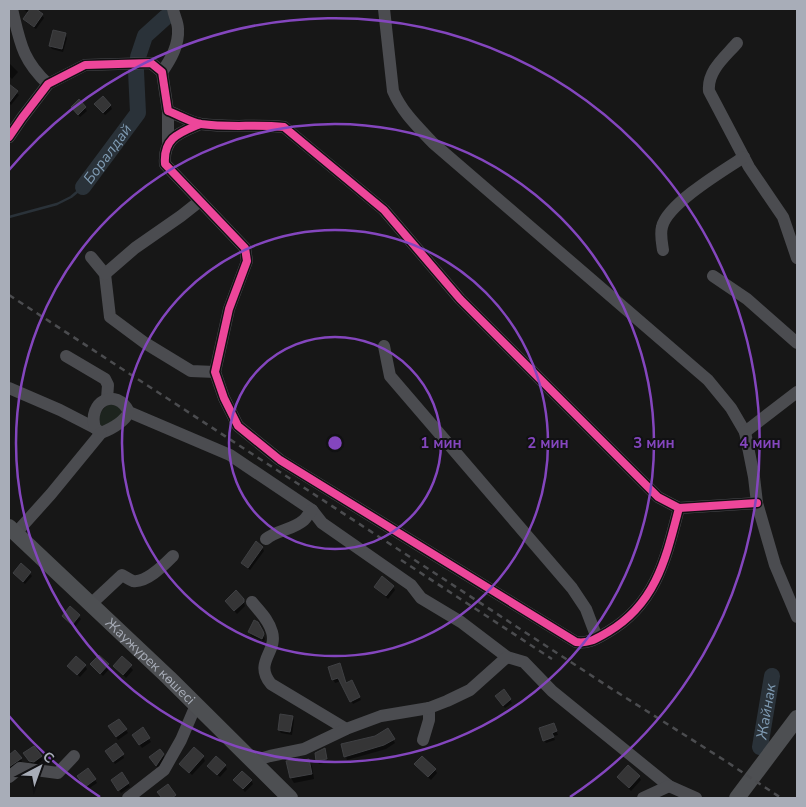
<svg xmlns="http://www.w3.org/2000/svg" width="806" height="807" font-family="'Nunito Sans',sans-serif">
<style>
.green{fill:#1d241e}
.shadow{fill:#0007}
.lines{fill:none;stroke-linecap:round;stroke-linejoin:round}
.stream{stroke:#2a3239;stroke-width:2.5}
.river{stroke:#2a3239;stroke-width:16}
.building{fill:#353536;stroke:#3f4043}
.minor{stroke:#4b4c50;stroke-width:12}
.major{stroke:#4d4f52;stroke-width:16}
.rail{stroke:#4b4c4f;stroke-width:2.5;stroke-dasharray:6 5;stroke-linecap:butt}
.cycleway-casing{stroke:#111113;stroke-width:11}
.cycleway{stroke:#ed469a;stroke-width:8}
.ring{fill:none;stroke:#8446be;stroke-width:2.5}
.labels{text-anchor:middle;stroke-width:4;stroke-linejoin:round;paint-order:stroke}
.street-label{font-size:14px;fill:#a8adb8;stroke:#111113}
.water-label{font-size:15px;font-style:italic;fill:#7f9bb3;stroke:#111113}
.centre{fill:#8446be;stroke:#111113;stroke-width:2.5}
.ring-label{font-size:15px;text-anchor:middle;font-weight:bold;fill:#8446be;stroke:#111113;stroke-width:4;stroke-linejoin:round;paint-order:stroke}
</style>
<rect width="100%" height="100%" fill="#171717"/>
<path class="green" d="M113,401L125,411L106,427L100,426C98,411 102,410 113,401Z"/>
<g class="shadow">
<polygon points="23,9 34,9 42,15 44,18 36,29 26,22 24,19 28,13"/>
<polygon points="65,34 67,38 63,52 52,49 50,46"/>
<polygon points="9,63 18,72 12,79 9,76"/>
<polygon points="9,86 19,95 11,105 9,103"/>
<polygon points="79,101 87,111 80,117 74,110"/>
<polygon points="110,105 112,109 105,115 98,107"/>
<polygon points="262,547 264,551 250,570 243,563"/>
<polygon points="21,565 32,576 25,584 14,573"/>
<polygon points="375,587 393,587 395,590 388,599"/>
<polygon points="243,600 245,606 237,614 228,604"/>
<polygon points="70,608 81,619 74,628 63,616"/>
<polygon points="257,623 265,639 264,641 251,636 249,632"/>
<polygon points="122,658 133,670 126,678 115,666"/>
<polygon points="92,665 108,665 110,668 103,676"/>
<polygon points="340,665 346,685 352,682 361,700 353,704 341,681 335,683 333,679"/>
<polygon points="69,666 85,666 87,669 80,677"/>
<polygon points="498,699 510,700 512,703 505,708"/>
<polygon points="292,717 294,720 292,735 281,733 279,730"/>
<polygon points="119,720 128,733 118,740 110,727"/>
<polygon points="555,728 558,735 553,736 555,740 546,743 544,740"/>
<polygon points="142,729 151,742 142,748 135,738"/>
<polygon points="387,730 395,743 386,749 347,760 343,745 375,737"/>
<polygon points="34,747 43,760 37,765 32,764 25,754"/>
<polygon points="324,750 328,762 319,764 317,760"/>
<polygon points="160,751 165,758 158,768 153,760"/>
<polygon points="109,755 123,755 124,758 115,764"/>
<polygon points="9,757 21,759 22,762 11,770 9,768"/>
<polygon points="203,757 205,761 192,775 181,764"/>
<polygon points="309,760 312,766 314,779 294,783 291,778 298,762"/>
<polygon points="225,766 227,769 220,777 211,769"/>
<polygon points="418,768 435,770 437,773 431,780"/>
<polygon points="618,777 639,777 641,780 631,791"/>
<polygon points="81,779 95,780 97,783 88,789"/>
<polygon points="234,780 251,780 253,784 245,792"/>
<polygon points="114,783 128,783 130,787 121,793"/>
</g>
<g class="lines">
<polyline class="stream" points="9,217 57,204 71,197 83,187"/>
<g class="river">
<polyline points="138,57 145,36 166,17"/>
<path id="s1" d="M83,187L138,113L136,71"/>
<path id="s2" d="M760,747L772,676"/>
</g>
</g>
<g class="building">
<polygon points="30,9 36,9 43,14 34,27 23,19"/>
<polygon points="53,30 66,33 62,49 49,46"/>
<polygon points="9,84 18,91 9,103"/>
<polygon points="103,96 111,105 103,113 94,104"/>
<polygon points="79,99 86,107 78,115 71,107"/>
<polygon points="256,541 263,547 248,568 241,563"/>
<polygon points="21,563 31,572 23,582 13,573"/>
<polygon points="382,576 394,586 386,596 374,587"/>
<polygon points="236,590 244,599 244,602 234,611 225,601"/>
<polygon points="70,606 80,615 72,625 62,616"/>
<polygon points="254,620 258,622 263,631 264,634 262,639 248,632"/>
<polygon points="99,655 109,664 100,674 90,664"/>
<polygon points="76,656 86,665 77,675 67,666"/>
<polygon points="122,656 132,665 123,675 113,666"/>
<polygon points="340,663 346,683 352,680 360,697 350,702 338,678 332,680 328,667"/>
<polygon points="504,689 511,699 503,706 495,696"/>
<polygon points="280,714 293,716 290,732 278,730"/>
<polygon points="119,719 127,729 116,737 108,726"/>
<polygon points="554,723 557,731 552,733 554,737 543,741 539,728"/>
<polygon points="143,727 150,738 139,745 132,735"/>
<polygon points="388,728 395,739 384,745 344,757 341,744 375,736"/>
<polygon points="116,743 124,754 113,762 105,751"/>
<polygon points="34,746 42,756 34,762 29,761 23,753"/>
<polygon points="194,747 204,756 189,773 179,764"/>
<polygon points="325,748 327,759 316,761 315,753"/>
<polygon points="160,749 164,754 156,766 149,757"/>
<polygon points="15,750 22,758 9,767 9,755"/>
<polygon points="216,756 226,765 217,775 207,766"/>
<polygon points="422,756 436,769 428,777 414,764"/>
<polygon points="298,759 298,761 309,759 312,774 290,778 286,761"/>
<polygon points="628,765 640,776 629,788 617,777"/>
<polygon points="88,768 96,779 85,787 77,776"/>
<polygon points="242,771 252,780 243,789 233,780"/>
<polygon points="122,772 129,783 118,791 111,780"/>
<polygon points="168,784 176,795 172,798 162,798 157,792"/>
</g>
<g class="lines">
<g class="minor">
<path d="M12,9C20,42 22,60 48,84"/>
<path d="M384,9L393,91C402,112 417,126 433,143L708,380L731,408L745,432L754,477L757,503L775,565L797,617"/>
<path d="M737,43C725,57 707,71 709,91L749,167L783,217L797,258"/>
<path d="M162,72C171,59 179,45 178,29C178,22 174,16 173,9"/>
<polyline points="168,111 168,142"/>
<path d="M200,124C179,133 163,138 165,164L245,248L247,261L229,309L215,372L224,398L238,426L280,460L576,642C589,644 597,638 608,632C656,604 666,558 679,508"/>
<path d="M9,137L22,118L48,84L85,65L151,63L162,72L168,111C179,115 190,122 201,124C229,128 257,124 284,127L384,210L460,299L658,497L679,508L757,503"/>
<path d="M663,250C662,243 660,234 662,227C667,204 724,170 744,157"/>
<polyline points="91,257 105,274 110,317 145,343 191,371 215,372"/>
<polyline points="105,274 135,248 181,216 200,201"/>
<polyline points="713,276 747,299 797,343"/>
<polyline points="384,346 390,376 572,588 586,609 597,638"/>
<polyline points="66,356 105,379 108,385 107,399"/>
<polyline points="9,388 60,410 95,428"/>
<path d="M129,412C124,422 111,429 101,433L95,428C87,402 116,386 129,412L230,455L312,510L322,523L411,585L421,598L461,622L507,657L524,662L552,691L669,786L696,798"/>
<polyline points="745,432 797,392"/>
<polyline points="16,533 51,494 101,433"/>
<path d="M266,539C277,530 293,530 304,520C307,517 309,513 312,510"/>
<path d="M252,602C260,612 269,620 272,632C278,652 253,662 271,684L346,729"/>
<path d="M91,604L122,575C126,577 130,580 133,581C147,583 165,564 173,556"/>
<polyline points="423,740 429,720 429,708"/>
<polyline points="253,761 270,756 304,749 346,729 381,716 429,708 447,701 470,690 507,657"/>
<polyline points="9,777 20,768 58,773 74,756"/>
<polyline points="128,798 164,770 181,740 196,705"/>
<polyline points="643,798 669,786"/>
</g>
<g class="major">
<path id="s3" d="M9,527L169,678L290,798"/>
<polyline points="737,798 797,718"/>
</g>
<g class="rail">
<polyline points="9,295 612,689 724,760 781,798"/>
<polyline points="401,560 552,659"/>
</g>
<g class="cycleway-casing">
<g id="cycleway">
<path d="M200,124C179,133 163,138 165,164L245,248L247,261L229,309L215,372L224,398L238,426L280,460L576,642C589,644 597,638 608,632C656,604 666,558 679,508"/>
<path d="M9,137L22,118L48,84L85,65L151,63L162,72L168,111C179,115 190,122 201,124C229,128 257,124 284,127L384,210L460,299L658,497L679,508L757,503"/>
</g>
</g>
<use href="#cycleway" class="cycleway"/>
</g>
<g class="ring">
<circle cx="335" cy="443" r="106"/>
<circle cx="335" cy="443" r="213"/>
<circle cx="335" cy="443" r="319"/>
<path d="M100 797A425 425 0 0 1 9 716M9 170A425 425 0 1 1 570 797"/>
</g>
<g class="labels">
<g class="street-label">
<text dy="5" stroke="none"><textPath href="#s3" startOffset="195">Жаужүрек көшесі</textPath></text>
</g>
<g class="water-label">
<text dy="5" stroke="none"><textPath href="#s1" startOffset="41">Боралдай</textPath></text>
<text dy="5" stroke="none"><textPath href="#s2" startOffset="36">Жайнак</textPath></text>
</g>
</g>
<circle cx="335" cy="443" r="8" class="centre"/>
<g class="ring-label">
<text x="441" y="448">1 мин</text>
<text x="548" y="448">2 мин</text>
<text x="654" y="448">3 мин</text>
<text x="760" y="448">4 мин</text>
</g>
<rect width="806" height="807" fill="none" stroke="#a8adb8" stroke-width="20"/>
<g transform="translate(40 767) rotate(41)" stroke="#111113" stroke-width="4" paint-order="stroke">
<path d="M0-4L9 19L0 12L-9 19Z" fill="#a8adb8"/>
<text y="-8" font-size="14" font-weight="bold" text-anchor="middle" fill="#a8adb8">С</text>
</g>
</svg>
